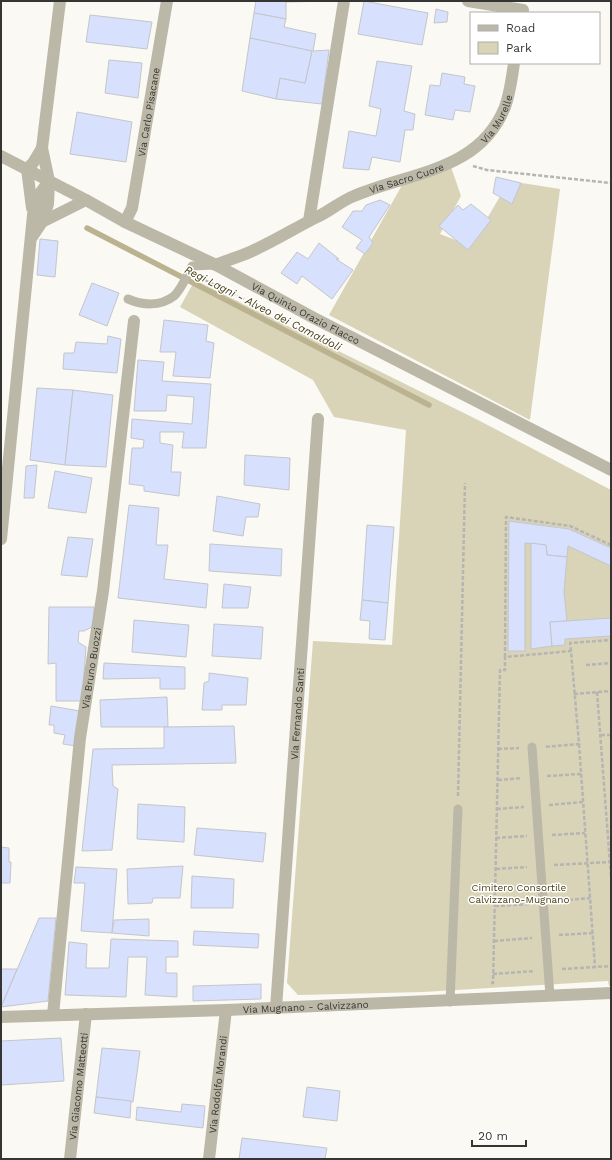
<svg xmlns="http://www.w3.org/2000/svg" width="612" height="1160" font-family="'Work Sans',sans-serif">
<style>
.green{fill:#d9d3b8}
.lines{fill:none;stroke-linecap:round;stroke-linejoin:round}
.stream{stroke:#bbb28f;stroke-width:5.5}
.building{fill:#d7e0fc;stroke:#c4c6cb}
.path{stroke:#b6b5b1;stroke-width:2.5;stroke-dasharray:4 2;stroke-linecap:butt}
.lane{stroke:#bcb8a8;stroke-width:9}
.street{stroke:#bcb8a8;stroke-width:12}
.labels{text-anchor:middle;stroke-width:3;stroke-linejoin:round;paint-order:stroke}
.street-label{font-size:10px;fill:#353533;stroke:#fff}
.park-label{font-size:10px;fill:#4a4013;stroke:#fff}
.water-label{font-size:11px;font-style:italic;fill:#443a0b;stroke:#fff}
</style>
<rect width="100%" height="100%" fill="#faf9f3"/>
<g class="green">
<polygon points="450,164 461,196 440,234 471,246 509,181 560,189 530,420 329,315 406,178"/>
<polygon points="195,280 478,420 611,490 611,986 609,986 608,981 423,992 298,995 287,983 313,641 392,645 406,430 334,417 313,380 180,307"/>
</g>
<g class="lines">
<polyline class="stream" points="87,228 429,405"/>
</g>
<g class="building">
<polygon points="256,1 334,1 286,2 286,19 254,13"/>
<polygon points="364,1 428,13 422,45 358,34"/>
<polygon points="436,9 448,12 447,22 434,23"/>
<polygon points="254,13 286,19 284,27 316,34 313,51 329,50 322,104 276,99 280,78 305,83 312,51 250,38"/>
<polygon points="90,15 152,22 147,49 86,42"/>
<polygon points="250,38 312,51 305,83 280,78 276,99 242,91"/>
<polygon points="109,60 142,63 138,98 105,93"/>
<polygon points="377,61 412,66 404,111 415,114 413,130 405,130 400,162 372,157 369,170 343,168 349,131 376,136 381,109 369,106"/>
<polygon points="442,73 465,77 464,84 475,86 470,112 455,110 453,120 425,115 430,85 440,86"/>
<polygon points="77,112 132,122 126,162 70,154"/>
<polygon points="496,177 521,183 512,204 493,193"/>
<polygon points="380,200 390,205 369,237 373,243 365,254 356,248 362,240 342,227 353,211 362,211 366,205"/>
<polygon points="471,204 491,220 468,250 439,226 458,205 463,210"/>
<polygon points="40,239 58,241 55,277 37,275"/>
<polygon points="319,243 339,259 336,259 353,270 332,299 302,276 297,284 281,273 297,252 308,259"/>
<polygon points="92,283 119,293 107,326 79,315"/>
<polygon points="164,320 208,325 206,341 214,343 210,378 173,376 176,352 160,352"/>
<polygon points="108,336 121,339 117,373 63,369 64,353 74,353 76,342 107,344"/>
<polygon points="138,360 164,362 162,381 211,384 206,448 182,448 184,432 160,432 160,443 173,445 171,472 181,472 179,496 144,491 144,486 129,484 132,448 143,448 144,440 131,438 132,419 192,424 194,397 167,395 166,411 134,411"/>
<polygon points="37,388 73,390 65,465 30,460"/>
<polygon points="73,390 113,395 106,467 65,465"/>
<polygon points="245,455 290,458 289,490 244,485"/>
<polygon points="37,465 34,498 24,498 26,466"/>
<polygon points="55,471 92,478 86,513 48,508"/>
<polygon points="217,496 260,504 258,517 246,517 243,536 213,531"/>
<polygon points="129,505 159,508 156,545 168,545 164,579 208,584 206,608 118,598"/>
<polygon points="509,521 569,529 611,548 611,566 568,546 567,557 547,555 546,545 525,543 525,651 508,651"/>
<polygon points="367,525 394,527 388,603 362,600"/>
<polygon points="68,537 93,539 87,577 61,575"/>
<polygon points="531,543 546,545 547,555 567,557 564,592 567,621 550,622 552,646 531,649"/>
<polygon points="210,544 282,549 281,576 209,571"/>
<polygon points="224,584 251,587 248,608 222,608"/>
<polygon points="362,600 388,603 385,640 369,639 370,621 360,620"/>
<polygon points="49,607 94,607 94,626 84,631 79,631 78,642 86,647 82,701 56,701 56,663 48,664"/>
<polygon points="611,618 611,636 565,639 565,645 552,646 550,622"/>
<polygon points="134,620 189,625 186,657 132,652"/>
<polygon points="214,624 263,627 261,659 212,656"/>
<polygon points="104,663 185,667 185,689 160,689 160,678 103,679"/>
<polygon points="209,673 248,678 246,705 222,705 222,710 202,710 204,683 209,681"/>
<polygon points="167,697 168,727 101,727 100,700"/>
<polygon points="51,706 80,711 76,746 63,744 65,735 54,733 54,725 49,725"/>
<polygon points="234,726 236,763 112,765 113,786 118,789 112,850 82,851 93,749 164,748 164,727"/>
<polygon points="138,804 185,807 184,842 137,839"/>
<polygon points="197,828 266,833 263,862 194,855"/>
<polygon points="1,847 9,848 9,862 11,862 10,883 1,883"/>
<polygon points="183,866 180,898 153,898 152,903 128,904 127,869"/>
<polygon points="76,867 117,869 112,933 81,931 85,883 74,883"/>
<polygon points="192,876 234,879 233,908 191,908"/>
<polygon points="39,918 56,918 48,1001 1,1007"/>
<polygon points="149,919 149,936 112,933 114,920"/>
<polygon points="194,931 259,934 258,948 193,945"/>
<polygon points="111,939 178,941 178,957 166,957 166,973 177,973 177,997 145,995 147,957 128,957 126,997 65,995 69,942 87,944 86,968 109,968"/>
<polygon points="1,969 17,969 1,1007"/>
<polygon points="261,984 261,999 193,1001 193,986"/>
<polygon points="61,1038 64,1081 1,1085 1,1041"/>
<polygon points="102,1048 140,1051 133,1102 96,1097"/>
<polygon points="307,1087 340,1091 337,1121 303,1117"/>
<polygon points="96,1097 131,1101 130,1118 94,1113"/>
<polygon points="182,1104 205,1106 203,1128 136,1120 137,1107 181,1112"/>
<polygon points="242,1138 327,1148 325,1159 239,1159"/>
</g>
<g class="lines">
<g class="path">
<polyline points="473,166 487,170 611,183"/>
<polyline points="205,280 244,299"/>
<polyline points="571,651 570,643 611,640"/>
<polyline points="505,657 506,517 570,526 611,545"/>
<polyline points="586,665 611,663"/>
<polyline points="597,692 611,877"/>
<polyline points="574,694 611,691"/>
<polyline points="601,735 611,735"/>
<polyline points="579,744 595,967"/>
<polyline points="498,749 519,748"/>
<polyline points="547,776 581,774"/>
<polyline points="498,780 522,778"/>
<polyline points="458,796 465,483"/>
<polyline points="549,805 583,802"/>
<polyline points="497,809 524,807"/>
<polyline points="552,835 585,833"/>
<polyline points="496,838 527,836"/>
<polyline points="554,865 610,862"/>
<polyline points="496,869 527,867"/>
<polyline points="557,901 590,898"/>
<polyline points="495,906 530,904"/>
<polyline points="559,935 593,933"/>
<polyline points="494,941 532,938"/>
<polyline points="562,969 611,966"/>
<polyline points="493,974 535,971"/>
<polyline points="491,983 493,983 500,670 505,670 505,657 571,651 579,744 544,747"/>
</g>
<g class="lane">
<path d="M128,299C142,305 160,307 174,296C180,291 188,274 192,266L215,265"/>
<polyline points="532,747 550,996"/>
<polyline points="450,1002 458,809"/>
</g>
<g class="street">
<polyline points="468,1 523,10"/>
<path id="s1" d="M1,156L86,200L125,222L216,265L314,318L611,470"/>
<polyline points="27,169 32,208"/>
<polyline points="27,169 33,163 42,148"/>
<polyline points="309,221 344,1"/>
<polyline points="42,222 86,200"/>
<path id="s2" d="M125,222L132,208L167,1"/>
<polyline points="32,237 42,222 48,204 49,181 42,148 60,1"/>
<path id="s3" d="M216,265C227,260 239,257 250,252C273,242 295,228 317,217C330,211 341,201 354,196C409,172 479,172 505,107C510,93 512,78 514,63"/>
<polyline points="1,539 33,215 38,196 49,181"/>
<path id="s4" d="M276,1008L318,419"/>
<path id="s5" d="M53,1015L80,738L103,591L134,321"/>
<path id="s6" d="M1,1017L226,1010L611,993"/>
<path id="s7" d="M70,1159L86,1014"/>
<path id="s8" d="M209,1159L226,1010"/>
</g>
</g>
<g class="labels">
<g class="street-label">
<text dy="4" stroke="none"><textPath href="#s2" startOffset="113">Via Carlo Pisacane</textPath></text>
<text dy="4" stroke="none"><textPath href="#s3" startOffset="322">Via Murelle</textPath></text>
<text dy="4" stroke="none"><textPath href="#s3" startOffset="210">Via Sacro Cuore</textPath></text>
<text dy="4" stroke="none"><textPath href="#s1" startOffset="343">Via Quinto Orazio Flacco</textPath></text>
<text dy="4" stroke="none"><textPath href="#s5" startOffset="349">Via Bruno Buozzi</textPath></text>
<text dy="4" stroke="none"><textPath href="#s4" startOffset="295">Via Fernando Santi</textPath></text>
<text dy="4" stroke="none"><textPath href="#s6" startOffset="305">Via Mugnano - Calvizzano</textPath></text>
<text dy="4" stroke="none"><textPath href="#s8" startOffset="75">Via Rodolfo Morandi</textPath></text>
<text dy="4" stroke="none"><textPath href="#s7" startOffset="73">Via Giacomo Matteotti</textPath></text>
</g>
<g class="park-label">
<text x="519" y="891">Cimitero Consortile<tspan x="519" dy="12">Calvizzano-Mugnano</tspan></text>
</g>
<g class="water-label">
<text transform="translate(263 308) rotate(27)" y="4">Regi Lagni - Alveo dei Camaldoli</text>
</g>
</g>
<rect width="612" height="1160" fill="none" stroke="#353533" stroke-width="4"/>
<rect x="470" y="12" width="130" height="52" fill="#ffffff" stroke="#aeaead"/>
<rect x="478" y="25" width="20" height="6" fill="#bcb8a8" stroke="#aeaead"/>
<text x="506" y="32" font-size="12" fill="#353533">Road</text>
<rect x="478" y="42" width="20" height="12" fill="#d9d3b8" stroke="#aeaead"/>
<text x="506" y="52" font-size="12" fill="#353533">Park</text>
<path d="M472 1140v6h54v-6" fill="none" stroke="#353533" stroke-width="2"/>
<text x="478" y="1140" font-size="12" fill="#353533" stroke="#ffffff" stroke-width="3" paint-order="stroke">20 m</text>
</svg>
